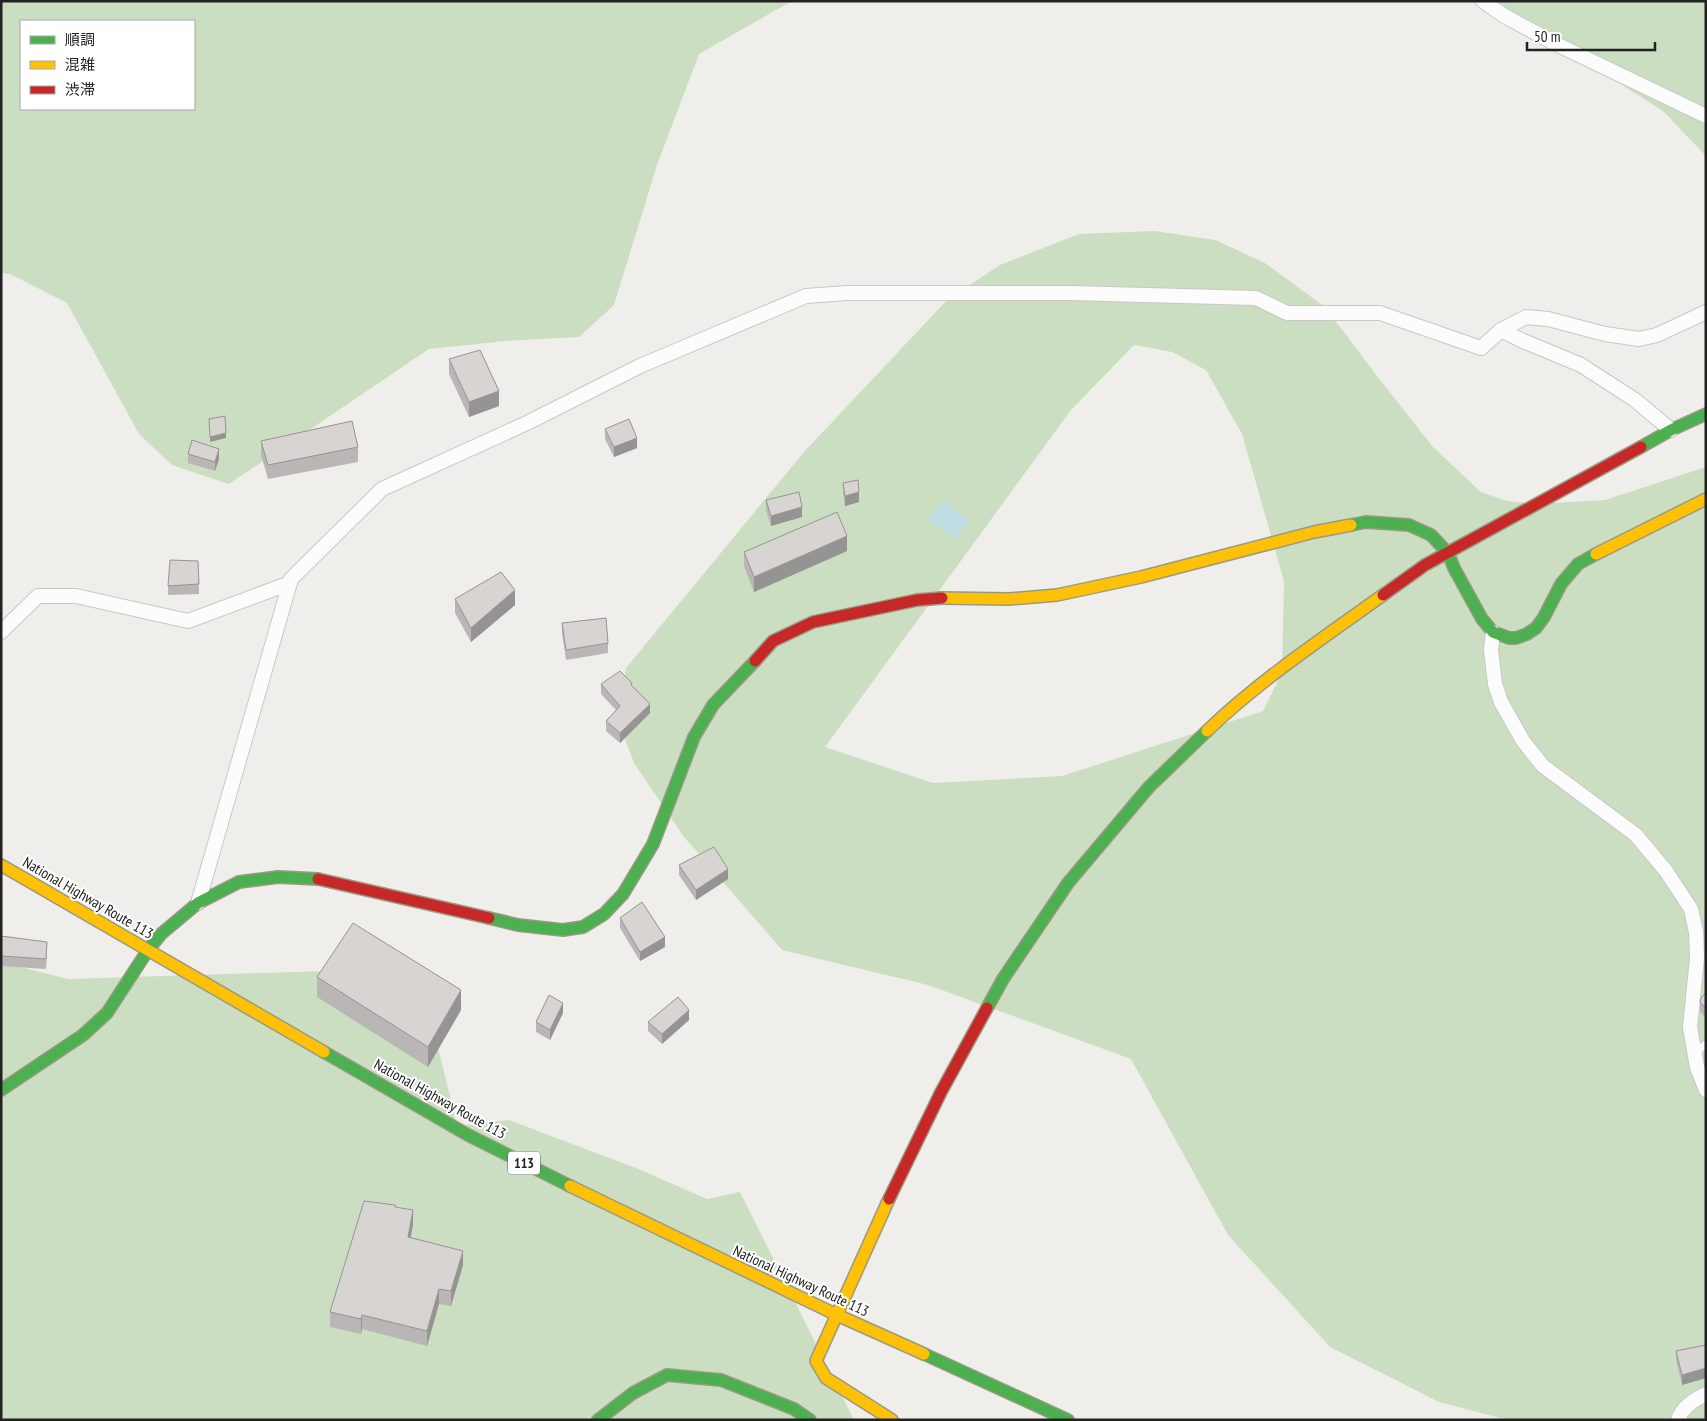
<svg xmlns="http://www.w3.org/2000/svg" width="1707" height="1421" font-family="'PT Sans Narrow','Noto Sans JP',sans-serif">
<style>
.forest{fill:#cbdec1;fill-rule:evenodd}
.water{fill:#bfdbe3}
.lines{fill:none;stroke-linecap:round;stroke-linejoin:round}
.lane-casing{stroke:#c9c8c7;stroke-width:9}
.street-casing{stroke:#c9c8c7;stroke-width:16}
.fast-casing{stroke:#999a82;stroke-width:14}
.slow-casing{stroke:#999a82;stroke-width:14}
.jam-casing{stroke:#999a82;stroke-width:14}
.lane{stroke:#fdfcfc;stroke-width:7}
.street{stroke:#fdfcfc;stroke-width:14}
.fast{stroke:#4caf50;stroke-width:11}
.slow{stroke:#ffc107;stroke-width:11}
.jam{stroke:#c62828;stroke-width:11}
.wall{fill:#b9b6b5}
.shaded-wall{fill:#969493}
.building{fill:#d7d4d2;stroke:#969493}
.labels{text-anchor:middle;stroke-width:4;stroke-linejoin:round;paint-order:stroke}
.shield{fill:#fff;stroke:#646464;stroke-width:1}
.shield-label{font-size:14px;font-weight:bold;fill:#222}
.street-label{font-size:15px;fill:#222;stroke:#fff}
</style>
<rect width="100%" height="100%" fill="#f0eeeb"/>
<g class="forest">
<path d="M1,1H792L699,54L657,165L614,305L579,337L505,341L429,349L229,484L172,465L139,434L67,303L10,274L1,273ZM21,21H194V109H21Z"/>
<polygon points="1490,1 1706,1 1706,156 1663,111"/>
<path d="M1155,231L1215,240L1265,263L1325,307L1377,376L1433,447L1481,492L1507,501L1535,504L1605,500L1706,467V1420H1508L1439,1402L1330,1347L1228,1235L1131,1059L928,985L782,950L684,837L634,763L619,723L626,668L804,452L948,299L1000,265L1079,234ZM1134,345L1172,352L1206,370L1242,434L1284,581L1282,672L1263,711L1062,776L933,783L825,747L1071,410Z"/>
<polygon points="1,962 68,979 419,968 457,1126 509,1120 636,1168 707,1199 740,1192 854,1420 1,1420"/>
</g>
<polygon class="water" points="945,501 969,522 955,538 927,519"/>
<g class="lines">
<g class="lane-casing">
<polyline id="lane" points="1695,1053 1706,1044"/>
</g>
<g class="street-casing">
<g id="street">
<polyline points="1483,1 1503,15 1554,43 1706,116"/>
<polyline points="1501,330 1521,340 1581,365 1635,400 1671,430"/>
<polyline points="1,632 38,596 76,596 188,621 290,583"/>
<polyline points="1493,632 1491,650 1495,684 1501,702 1523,741 1543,766 1636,835 1666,871 1691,909 1696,932 1697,958 1690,1027 1697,1067 1706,1090"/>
<polyline points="198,903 291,579 382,489 527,423 640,366 806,296 847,293 1071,293 1256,298 1287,313 1380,313 1481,348 1501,330 1526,317 1548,319 1605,334 1639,339 1657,335 1706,312"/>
<path d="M1678,1420C1682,1407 1694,1400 1706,1394"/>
</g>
</g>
<g class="fast-casing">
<g id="fast">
<polyline points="1641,447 1671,430 1706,414"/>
<polyline points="1351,525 1366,522 1409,525 1431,535 1448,553 1454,568 1482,619 1493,632 1509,638 1516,638 1527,634 1536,628 1544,617 1561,584 1578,564 1596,554"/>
<polyline points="489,918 518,925 563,930 583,927 604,914 623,894 653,844 694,737 713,705 755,661"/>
<polyline points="987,1008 1003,979 1068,883 1149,787 1207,731"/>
<polyline points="324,1052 468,1135 570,1186"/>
<polyline points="1,1090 83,1035 107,1013 148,950 161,934 198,903 239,882 278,877 318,879"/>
<polyline points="924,1354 1068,1420"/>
<polyline points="598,1420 633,1393 667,1375 721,1380 794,1409 810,1420"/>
</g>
</g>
<g class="slow-casing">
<g id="slow">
<polyline points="1596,554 1706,499"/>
<polyline points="942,598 1009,599 1057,595 1141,577 1314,532 1351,525"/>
<path d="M1207,731C1260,680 1323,638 1383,595"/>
<polyline points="1,865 324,1052"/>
<polyline points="570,1186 837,1315 924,1354"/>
<polyline points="889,1199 816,1361 826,1378 892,1420"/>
</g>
</g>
<g class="jam-casing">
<g id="jam">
<polyline points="1383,595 1425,565 1641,447"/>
<polyline points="755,661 773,641 813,622 917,600 942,598"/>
<polyline points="318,879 489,918"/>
<polyline points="889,1199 941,1092 987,1008"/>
</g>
</g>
<use href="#lane" class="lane"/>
<use href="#street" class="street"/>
<use href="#fast" class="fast"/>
<use href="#slow" class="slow"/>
<use href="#jam" class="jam"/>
</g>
<g class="wall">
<polygon points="449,359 499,406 469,417 449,374"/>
<polygon points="605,429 637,448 614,457 605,439"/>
<polygon points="261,441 358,447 358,462 268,479 261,455"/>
<polygon points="188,454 219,459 215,471 188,463"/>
<polygon points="843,483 859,502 845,506 843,493"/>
<polygon points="766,500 802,517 771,526 766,510"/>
<polygon points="847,551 754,592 744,566 744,552"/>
<polygon points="198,561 199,594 168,595 168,586"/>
<polygon points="455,599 515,605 471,642 455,613"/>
<polygon points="562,623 608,643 608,653 566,660 562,633"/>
<polygon points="601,684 632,686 650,713 620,743 606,731 606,721 616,710 601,694"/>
<polygon points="679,865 728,879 696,900 679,875"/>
<polygon points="620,918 665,947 640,961 620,928"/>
<polygon points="1,936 47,952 46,969 1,966"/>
<polygon points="317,977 461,1010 428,1067 317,997"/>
<polygon points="1706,993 1706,1018 1700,1012 1700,1002"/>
<polygon points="563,1013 550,1040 536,1032 536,1022"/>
<polygon points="689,1020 662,1044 648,1031 648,1022"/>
<polygon points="395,1207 413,1225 410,1238 463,1265 451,1306 439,1304 427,1346 362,1329 361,1334 330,1327 330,1312"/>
<polygon points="1706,1345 1706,1378 1682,1385 1676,1360 1676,1351"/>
</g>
<g class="shaded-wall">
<polygon points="499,391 499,406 469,417 469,402"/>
<polygon points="226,433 226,438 210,442 210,437"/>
<polygon points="637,438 637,448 614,457 614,447"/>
<polygon points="219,449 219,459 215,471 215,462"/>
<polygon points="859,492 859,502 845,506 845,496"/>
<polygon points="802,507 802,517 771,526 771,516"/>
<polygon points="847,536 847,551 754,592 754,577"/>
<polygon points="515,590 515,605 471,642 471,628"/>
<polygon points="650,704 650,713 620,743 620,733"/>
<polygon points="728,869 728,879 696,900 696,890"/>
<polygon points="665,937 665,947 640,961 640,952"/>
<polygon points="461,990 461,1010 428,1067 428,1047"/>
<polygon points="563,1003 563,1013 550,1040 550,1030"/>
<polygon points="689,1010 689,1020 662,1044 662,1034"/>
<polygon points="413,1210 413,1225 408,1252 408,1237"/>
<polygon points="463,1251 463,1265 451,1306 451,1291"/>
<polygon points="439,1289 439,1304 427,1346 427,1331"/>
<polygon points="362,1315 362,1329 361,1334 361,1319"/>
<polygon points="1706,1368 1706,1378 1682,1385 1682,1375"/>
</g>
<g class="building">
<polygon points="480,350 499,391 469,402 449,359"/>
<polygon points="225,416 226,433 210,437 209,419"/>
<polygon points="629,419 637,438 614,447 605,429"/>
<polygon points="352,421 358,447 268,465 261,441"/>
<polygon points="192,440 219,449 215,462 188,454"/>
<polygon points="858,480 859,492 845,496 843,483"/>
<polygon points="799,492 802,507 771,516 766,500"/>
<polygon points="837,512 847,536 754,577 744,552"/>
<polygon points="170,560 198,561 199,584 168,586"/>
<polygon points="501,572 515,590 471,628 455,599"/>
<polygon points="606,618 608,643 566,650 562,623"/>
<polygon points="620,671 632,683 631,685 650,704 620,733 606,721 620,706 601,684"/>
<polygon points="714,847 728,869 696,890 679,865"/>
<polygon points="642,902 665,937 640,952 620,918"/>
<polygon points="353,923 461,990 428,1047 317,977"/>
<polygon points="1,936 47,942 46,959 1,956"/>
<polygon points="1706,993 1706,1008 1700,1002 1701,998"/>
<polygon points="549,995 563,1003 550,1030 536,1022"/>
<polygon points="678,997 689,1010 662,1034 648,1022"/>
<polygon points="364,1201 395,1205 395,1207 413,1210 408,1237 463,1251 451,1291 439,1289 427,1331 362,1315 361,1319 330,1312"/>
<polygon points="1706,1345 1706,1368 1682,1375 1676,1351"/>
</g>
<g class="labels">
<rect class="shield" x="508" y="1151.5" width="32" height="23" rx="4"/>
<g class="shield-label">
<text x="524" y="1168">113</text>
</g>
<g class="street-label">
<text transform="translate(88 898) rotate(30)" y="5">National Highway Route 113</text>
<text transform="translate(440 1099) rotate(29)" y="5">National Highway Route 113</text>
<text transform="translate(801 1281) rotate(25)" y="5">National Highway Route 113</text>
</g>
</g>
<rect width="1707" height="1421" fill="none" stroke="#222222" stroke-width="5"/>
<rect x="20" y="20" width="175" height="90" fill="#ffffff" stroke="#a7a7a7"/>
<rect x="30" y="36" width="25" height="8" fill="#4caf50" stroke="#a7a7a7"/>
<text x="65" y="45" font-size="15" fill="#222222">順調</text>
<rect x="30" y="61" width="25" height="8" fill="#ffc107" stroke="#a7a7a7"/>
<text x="65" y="70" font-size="15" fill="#222222">混雑</text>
<rect x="30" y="86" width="25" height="8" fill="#c62828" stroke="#a7a7a7"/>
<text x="65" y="95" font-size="15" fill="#222222">渋滞</text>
<path d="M1527 42v8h128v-8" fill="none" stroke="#222222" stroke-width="2.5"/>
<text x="1534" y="42" font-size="15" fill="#222222" stroke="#ffffff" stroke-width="4" paint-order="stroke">50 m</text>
</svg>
